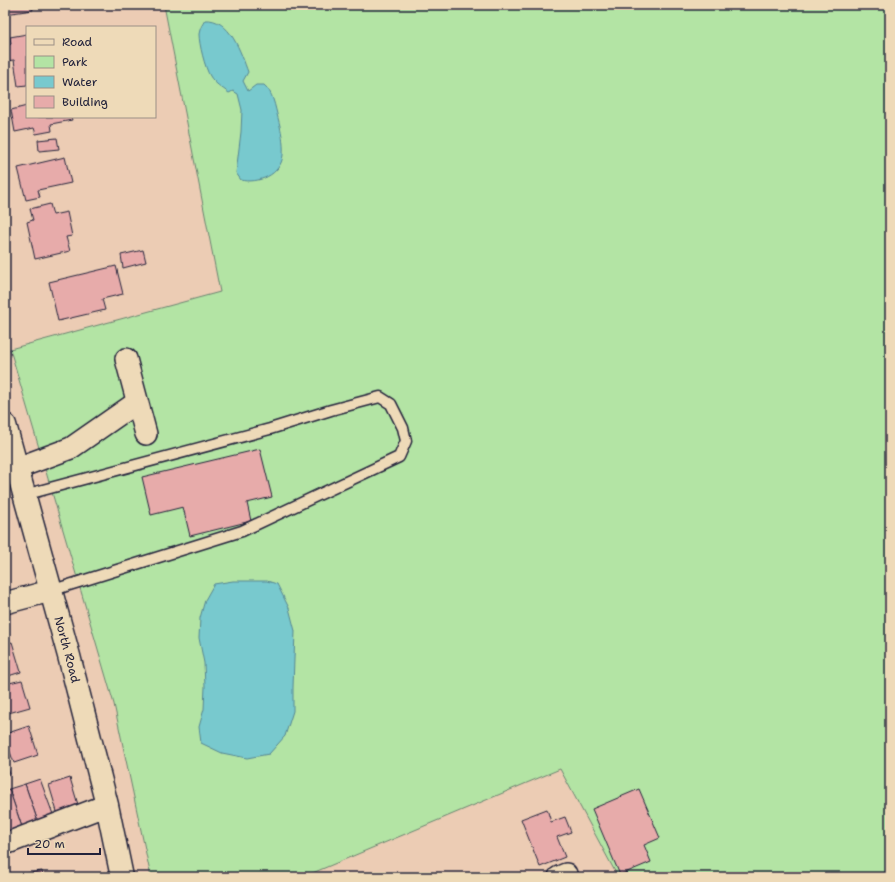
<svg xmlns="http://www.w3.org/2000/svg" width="895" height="882" font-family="'Shantell Sans',sans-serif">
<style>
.green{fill:#b3e4a4;stroke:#6a8370}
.water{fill:#78c9ce;stroke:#568693}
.building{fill:#e7abaa;stroke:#22223b}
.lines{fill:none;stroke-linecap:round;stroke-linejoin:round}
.service-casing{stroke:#22223b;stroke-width:13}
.minor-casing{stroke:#22223b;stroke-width:24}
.tertiary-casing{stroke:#22223b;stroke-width:25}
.service{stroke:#eedab8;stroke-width:10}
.minor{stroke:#eedab8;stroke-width:21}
.tertiary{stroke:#eedab8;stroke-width:22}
.labels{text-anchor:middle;stroke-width:3;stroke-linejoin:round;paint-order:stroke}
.street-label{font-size:12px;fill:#22223b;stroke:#eedab8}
</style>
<rect width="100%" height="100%" fill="#ecccb4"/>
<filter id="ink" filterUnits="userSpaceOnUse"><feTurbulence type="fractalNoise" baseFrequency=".025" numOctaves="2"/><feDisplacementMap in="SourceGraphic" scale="8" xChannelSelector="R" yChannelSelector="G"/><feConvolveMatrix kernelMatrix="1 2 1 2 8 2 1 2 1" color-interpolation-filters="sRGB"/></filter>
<g filter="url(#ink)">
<polygon class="green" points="164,5 890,5 890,877 618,877 560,769 303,877 151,877 114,704 10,349 220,292"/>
<g class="water">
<path d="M205,20C230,18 241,53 248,72L243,81L248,91L256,85H264C273,92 275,107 278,118C281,129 284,143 283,155C281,175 258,184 241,180L236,173L241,132L242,110L238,94L233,91L229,93C222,88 214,83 210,76C205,68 199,44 199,34C200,28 202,25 205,20Z"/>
<polygon points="233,581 267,581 277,584 289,608 295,631 293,687 293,711 285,736 269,754 247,758 222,753 201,743 199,727 204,709 205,687 204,663 199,638 200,618 205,600 214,584"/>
</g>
<g class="building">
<polygon points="5,5 32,5 33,10 5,14"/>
<polygon points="27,34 27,85 18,86 14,60 5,61 5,46 11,44 10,37"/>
<polygon points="27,106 27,117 71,117 72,120 51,124 52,131 36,134 34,128 15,132 11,110"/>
<polygon points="57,138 59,149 39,151 38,140"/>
<polygon points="65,157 71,183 38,190 40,197 26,200 18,168"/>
<polygon points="50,204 53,215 67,212 72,236 66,237 70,251 35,259 27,222 33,220 30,209"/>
<polygon points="143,250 146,262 123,268 121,255"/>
<polygon points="116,266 123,294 102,299 105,310 58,321 49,282"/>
<polygon points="260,449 272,497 247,503 251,521 190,536 183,507 151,515 142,477"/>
<polygon points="12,642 21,672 5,677 5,644"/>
<polygon points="22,680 30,707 5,714 5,684"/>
<polygon points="29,726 38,755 14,763 5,738 5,734"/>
<polygon points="6,763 10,774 5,776 5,764"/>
<polygon points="70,778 79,808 58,815 49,785"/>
<polygon points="40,779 54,817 38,822 25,784"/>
<polygon points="25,784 38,822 22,827 9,789"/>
<polygon points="9,789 22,827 7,833 5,828 5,791"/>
<polygon points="639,789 660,838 644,845 651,862 620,875 592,809"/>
<polygon points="547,809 551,822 565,817 571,832 557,837 565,857 540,867 521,819"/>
<polygon points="42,871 43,877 5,877"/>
</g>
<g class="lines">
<g class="service-casing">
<polyline id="service" points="24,495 270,429 331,410 380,397 391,404 403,428 406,441 399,457 242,531 50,591"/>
</g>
<g class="minor-casing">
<g id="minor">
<polyline points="126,359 146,434"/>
<polyline points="17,468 71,448 137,402"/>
<polyline points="5,603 50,591"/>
<polyline points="5,844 107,805"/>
<polyline points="559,877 566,874"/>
</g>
</g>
<g class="tertiary-casing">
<g id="tertiary">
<path id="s1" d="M5,425L69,656L107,805L122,877"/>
</g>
</g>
<use href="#service" class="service"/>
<use href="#minor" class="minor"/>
<use href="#tertiary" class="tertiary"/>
</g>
</g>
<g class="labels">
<g class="street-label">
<text dy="4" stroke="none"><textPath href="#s1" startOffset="233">North Road</textPath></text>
</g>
</g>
<rect width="895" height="882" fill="none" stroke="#eedab8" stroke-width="20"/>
<rect x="10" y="10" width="875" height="862" fill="none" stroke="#22223b" stroke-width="1.5" filter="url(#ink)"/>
<rect x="26" y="26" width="130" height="92" fill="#eedab8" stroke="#9c9086"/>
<rect x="34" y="39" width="20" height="6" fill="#eedab8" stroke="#9c9086"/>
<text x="62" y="46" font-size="12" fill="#22223b">Road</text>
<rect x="34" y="56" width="20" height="12" fill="#b3e4a4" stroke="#9c9086"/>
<text x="62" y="66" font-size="12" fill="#22223b">Park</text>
<rect x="34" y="76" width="20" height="12" fill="#78c9ce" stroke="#9c9086"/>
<text x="62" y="86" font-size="12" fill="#22223b">Water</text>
<rect x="34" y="96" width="20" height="12" fill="#e7abaa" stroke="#9c9086"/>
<text x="62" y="106" font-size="12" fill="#22223b">Building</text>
<path d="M28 848v6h72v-6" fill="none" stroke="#22223b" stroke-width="2"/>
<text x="34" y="848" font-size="12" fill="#22223b" stroke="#eedab8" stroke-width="3" paint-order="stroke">20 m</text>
</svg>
